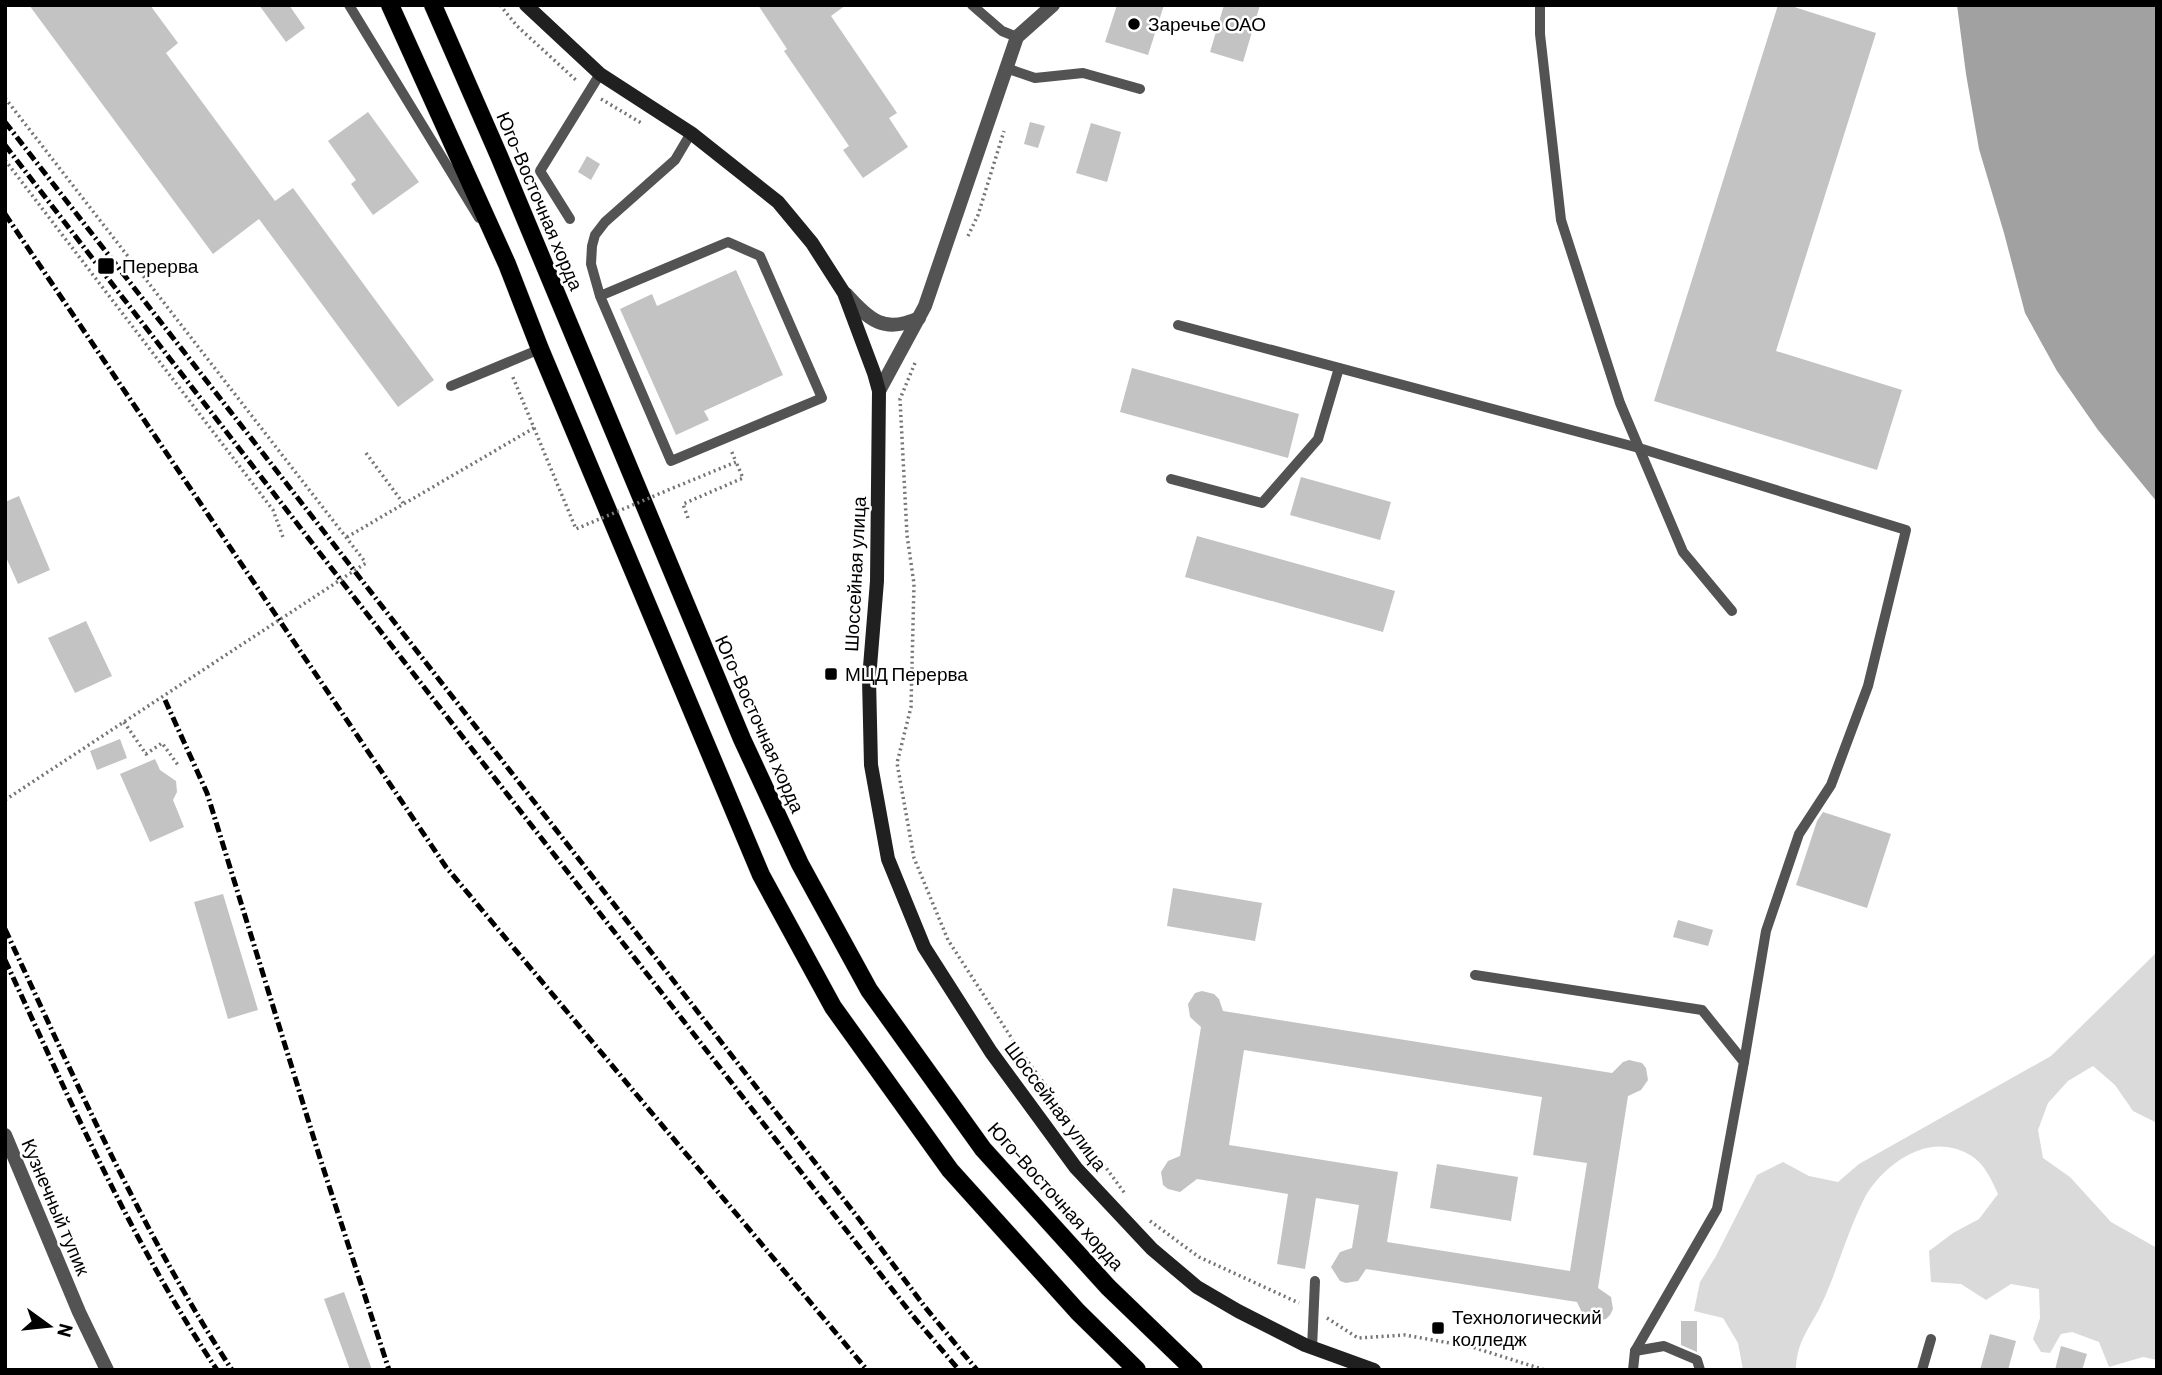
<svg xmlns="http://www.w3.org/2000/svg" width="2162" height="1375" font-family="Barlow,sans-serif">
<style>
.green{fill:#dadada}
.water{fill:#a1a1a1}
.building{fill:#c3c3c3;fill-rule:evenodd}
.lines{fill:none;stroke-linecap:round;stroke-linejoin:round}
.primary-casing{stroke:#dbdbdb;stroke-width:19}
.path{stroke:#757575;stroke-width:3.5;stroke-dasharray:2 3.5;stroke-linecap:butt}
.service{stroke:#535353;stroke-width:10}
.minor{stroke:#535353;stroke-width:14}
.secondary{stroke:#202020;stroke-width:14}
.primary{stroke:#000;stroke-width:18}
.rail{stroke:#000;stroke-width:5;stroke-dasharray:10 3.5 2 3.5;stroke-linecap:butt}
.path-bridge{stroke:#757575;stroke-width:3.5;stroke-dasharray:2 3.5;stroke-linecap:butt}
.poi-dot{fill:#000;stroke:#fff;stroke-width:2.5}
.labels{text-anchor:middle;stroke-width:5;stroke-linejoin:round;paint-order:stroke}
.poi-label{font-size:19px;fill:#000;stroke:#fff;text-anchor:start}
.street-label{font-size:19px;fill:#000;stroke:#fff}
</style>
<rect width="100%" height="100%" fill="#fff"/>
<path class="green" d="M2157,952V1123L2133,1111L2115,1085L2093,1066L2068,1081L2048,1103L2038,1130L2043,1158L2070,1177L2111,1222L2157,1248V1360L2143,1357L2109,1367L2099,1342L2072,1332L2061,1334L2050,1353L2041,1352L2033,1339L2040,1318L2039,1289L2011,1284L1986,1300L1961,1284L1931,1282L1929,1251L1953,1233L1979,1219L1998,1194C1986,1167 1977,1152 1947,1147C1915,1142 1880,1170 1865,1197C1848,1230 1838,1268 1823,1301C1812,1326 1796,1340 1796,1370H1743L1738,1343L1723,1318L1694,1311L1700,1282L1716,1256L1757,1175L1783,1162L1809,1176L1838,1182L1859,1164L2051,1056Z"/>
<polygon class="water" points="1957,5 2157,5 2157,502 2098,430 2057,371 2025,313 2004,233 1979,149 1966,74"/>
<g class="building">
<polygon points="29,5 150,5 178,43 166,53 275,201 293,188 434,380 398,407 259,219 213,254"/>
<polygon points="259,5 289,5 305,28 286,42"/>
<polygon points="758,5 846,5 831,16 897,113 889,118 908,147 863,178 843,150 849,146 784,51 787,49"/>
<polygon points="1117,5 1164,5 1148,55 1105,42"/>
<polygon points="1224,5 1260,5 1243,62 1210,52"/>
<polygon points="1778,5 1788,5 1876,33 1776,351 1902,390 1877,470 1654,401"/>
<polygon points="368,112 419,182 373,215 351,184 356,180 328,141"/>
<polygon points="1030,122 1045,126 1038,148 1024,144"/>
<polygon points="1091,123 1121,132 1107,182 1076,173"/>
<polygon points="587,156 600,164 591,180 578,172"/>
<polygon points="736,270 783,375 704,411 709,420 676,435 620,309 652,294 657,306"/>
<polygon points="1132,368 1299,414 1288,458 1120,412"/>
<polygon points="1301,477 1391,502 1380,540 1290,515"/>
<polygon points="19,496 50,570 18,584 5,555 5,502"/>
<polygon points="1197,536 1395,591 1383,632 1185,577"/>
<polygon points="86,621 112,676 75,693 48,638"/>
<polygon points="120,739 127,758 97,770 90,751"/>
<polygon points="155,759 160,770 176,781 177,792 173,800 184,827 150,842 120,774"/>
<polygon points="1823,812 1891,834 1867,908 1796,885 1817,821"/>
<polygon points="1173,888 1262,903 1255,941 1167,926"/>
<polygon points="223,894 258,1010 228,1019 194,902"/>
<polygon points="1678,920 1713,930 1708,946 1673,937"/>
<path d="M1202,991L1214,994L1219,999L1223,1011L1612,1073L1623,1062L1629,1060L1642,1063L1646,1068L1648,1080L1641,1090L1628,1096L1598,1288L1611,1297L1613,1309L1610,1315L1606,1319L1594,1322L1583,1315L1577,1302L1366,1269L1358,1281L1346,1283L1340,1281L1331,1267L1340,1252L1352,1248L1359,1205L1316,1198L1305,1269L1277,1264L1288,1194L1197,1179L1180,1192L1168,1189L1163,1185L1161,1172L1168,1161L1180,1156L1201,1027L1190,1017L1188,1004L1195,993ZM1244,1050L1542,1097L1533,1155L1587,1163L1570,1271L1387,1242L1398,1172L1229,1145Z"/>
<polygon points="1437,1164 1518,1177 1511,1221 1430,1208"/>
<polygon points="344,1292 372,1370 350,1370 324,1299"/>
<polygon points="1681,1321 1697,1321 1697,1352 1681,1345"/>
<polygon points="1990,1334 2016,1341 2008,1370 1980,1370"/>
<polygon points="2061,1346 2087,1354 2082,1370 2055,1370"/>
</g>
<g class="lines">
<g class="primary-casing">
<g id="primary">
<polyline points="390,5 507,264 540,349 761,875 833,1007 950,1170 1078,1312 1137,1370"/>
<polyline points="433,5 499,156 742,739 800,864 869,990 983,1149 1108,1287 1194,1370"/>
</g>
</g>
<g class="path">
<polyline points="500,5 517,26 578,82"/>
<polyline points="5,98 366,563"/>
<polyline points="601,99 643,124"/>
<polyline points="5,160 273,510 284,540"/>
<polyline points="968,236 978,215 1004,131"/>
<polyline points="915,363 900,399 907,535 914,584 911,707 897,763 914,858 948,940 1018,1048 1126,1195"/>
<polyline points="366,453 403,503"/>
<polyline points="673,488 736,462 731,450"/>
<polyline points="688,518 683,504 743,478 736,462"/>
<polyline points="347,537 534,428 512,375"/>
<polyline points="124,722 146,754 162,743 178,765"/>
<polyline points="1150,1221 1199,1257 1299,1303"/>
<polyline points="1327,1318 1358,1338 1405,1335 1472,1347 1545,1370"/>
</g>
<g class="service">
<polyline points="349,5 479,218"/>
<polyline points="972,5 1002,31 1017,37"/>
<polyline points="1540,5 1540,34 1561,220 1620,403 1683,552 1732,611"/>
<polyline points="1006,68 1035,78 1083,73 1140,89"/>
<polyline points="570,219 540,171 600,74"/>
<polyline points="600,296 728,242 760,256 822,398 671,461 600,296 591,264 592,246 595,235 605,222 675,160 691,133"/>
<polyline points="1178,325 1639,448 1906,530 1868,686 1831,785 1799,834 1766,931 1744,1062"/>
<polyline points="451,386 540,349"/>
<polyline points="1171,479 1262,503 1318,439 1339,368"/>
<polyline points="1475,975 1702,1010 1744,1062 1717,1209 1635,1351 1633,1370"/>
<polyline points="1312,1348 1315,1281"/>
<polyline points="1635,1351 1664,1346 1697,1360 1700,1370"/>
<polyline points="1922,1370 1931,1339"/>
</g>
<g class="minor">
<path d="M846,294C869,320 884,334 919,318"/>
<polyline points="879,391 925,306 1017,37 1053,5"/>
<polyline points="5,1135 79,1312 107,1370"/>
</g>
<polyline class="secondary" points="526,5 600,74 691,133 778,202 812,243 844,293 874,373 879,391 877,581 869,679 871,765 888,859 924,947 991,1052 1076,1168 1152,1249 1197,1287 1238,1311 1305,1345 1374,1370"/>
<use href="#primary" class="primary"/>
<g class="rail">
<polyline points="5,122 859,1219 925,1307 977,1370"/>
<polyline points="5,145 336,574 913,1316 959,1370"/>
<polyline points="5,214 446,867 867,1370"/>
<polyline points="165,700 207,793 319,1155 389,1370"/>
<path d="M5,929C75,1079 141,1231 232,1370"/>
<path d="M5,960C70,1100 131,1241 217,1370"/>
</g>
<g class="path-bridge">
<polyline points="534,428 576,529 673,488"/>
<polyline points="5,800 366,563"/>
</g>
</g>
<g class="poi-dot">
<circle cx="1134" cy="24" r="7"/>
<rect x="97" y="257" width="18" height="18" rx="3.5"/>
<rect x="824" y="667" width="14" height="14" rx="3.5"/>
<rect x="1431" y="1321" width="14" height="14" rx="3.5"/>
</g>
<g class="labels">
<g class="poi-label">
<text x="1148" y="31">Заречье ОАО</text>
<text x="122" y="273">Перерва</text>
<text x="845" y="681">МЦД Перерва</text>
<text x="1452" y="1324">Технологический<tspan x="1452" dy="22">колледж</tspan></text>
</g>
<g class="street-label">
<text transform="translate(540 201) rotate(67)" y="7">Юго-Восточная хорда</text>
<text transform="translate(855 574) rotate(-87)" y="7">Шоссейная улица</text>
<text transform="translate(760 724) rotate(66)" y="7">Юго-Восточная хорда</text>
<text transform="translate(1056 1106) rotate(53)" y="7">Шоссейная улица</text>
<text transform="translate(1056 1196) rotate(48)" y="7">Юго-Восточная хорда</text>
<text transform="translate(56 1207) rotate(67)" y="7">Кузнечный тупик</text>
</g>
</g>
<rect width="2162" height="1375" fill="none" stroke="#000000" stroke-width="14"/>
<g transform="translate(49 1326) rotate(105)" stroke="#ffffff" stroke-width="5" paint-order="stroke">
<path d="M0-5L12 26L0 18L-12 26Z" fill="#000000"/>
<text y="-10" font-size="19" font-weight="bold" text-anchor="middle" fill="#000000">N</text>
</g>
</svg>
